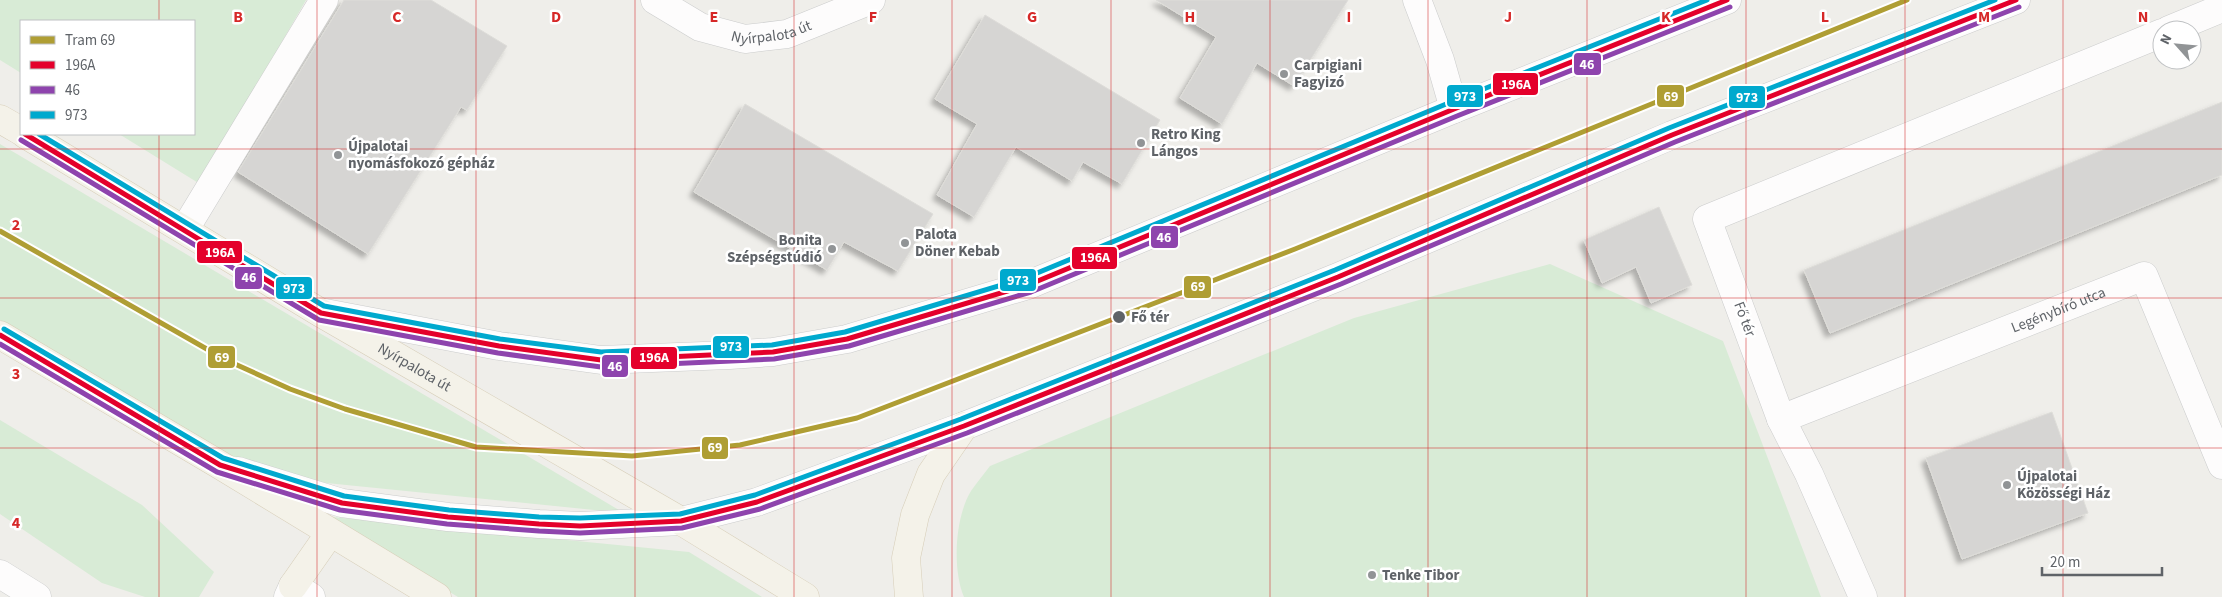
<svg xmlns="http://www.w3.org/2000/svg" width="2222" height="597" font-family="'Source Sans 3',sans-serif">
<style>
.green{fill:#d8ebd6}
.building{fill:#d6d5d3;stroke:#deddd9;filter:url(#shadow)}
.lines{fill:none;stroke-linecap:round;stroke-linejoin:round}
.minor-casing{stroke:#cbcccc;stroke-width:29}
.major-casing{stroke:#d7ceb8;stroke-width:29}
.minor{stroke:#fdfcfc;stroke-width:28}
.major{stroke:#f4f2e9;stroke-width:28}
.bus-1-casing{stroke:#fff;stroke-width:9}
.bus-2-casing{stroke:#fff;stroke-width:9}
.bus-3-casing{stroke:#fff;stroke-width:9}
.bus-1{stroke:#e4002b;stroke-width:5}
.bus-2{stroke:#8e44ad;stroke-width:5}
.bus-3{stroke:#00a9ce;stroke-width:5}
.tram-1-casing{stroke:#fff;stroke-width:9}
.tram-1{stroke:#af9e34;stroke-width:5}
.grid{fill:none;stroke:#d62828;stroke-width:1;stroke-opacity:0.55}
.poi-dot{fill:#919496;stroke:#fff;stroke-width:2}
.stop-dot{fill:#5f6368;stroke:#fff;stroke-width:2}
.labels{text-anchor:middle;stroke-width:5;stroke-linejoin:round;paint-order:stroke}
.street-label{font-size:15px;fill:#5f6368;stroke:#fff}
.poi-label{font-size:15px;font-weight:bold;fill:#5f6368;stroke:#fff;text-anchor:start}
.stop-label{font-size:15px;font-weight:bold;fill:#5f6368;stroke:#fff;text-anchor:start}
.grid-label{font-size:16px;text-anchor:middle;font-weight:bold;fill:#d62828;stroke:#fff;stroke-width:5;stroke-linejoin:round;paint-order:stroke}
.line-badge{stroke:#fff;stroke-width:2}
.badge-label{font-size:14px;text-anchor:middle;font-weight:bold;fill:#fff}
</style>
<defs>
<filter id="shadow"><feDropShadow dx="-4.5" dy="4.5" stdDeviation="2.5" flood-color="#0004"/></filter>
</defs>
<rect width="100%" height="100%" fill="#efeeea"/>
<g class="green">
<polygon points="0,0 306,0 200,184 119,134 194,134 194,21 21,21 21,73 0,60"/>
<polygon points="0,144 624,513 257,476 0,320"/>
<path d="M1550,264L1723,341L1821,597H964C952,569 955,517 971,491C977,482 984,474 990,466L1354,318Z"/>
<polygon points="0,420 142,505 214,572 199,597 145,597 102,583 0,514"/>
<polygon points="322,516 689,552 762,597 458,597"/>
</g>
<g class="building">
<polygon points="344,0 431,0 507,46 467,110 461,107 368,254 238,172"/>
<polygon points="1156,0 1348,0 1294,86 1257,63 1222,124 1180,98 1216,37"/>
<polygon points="985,15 1160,120 1122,184 1083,162 1072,181 1016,147 974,217 937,195 977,124 935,99"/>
<polygon points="2222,102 2222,175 1830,333 1804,270"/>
<polygon points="745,104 933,214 898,271 844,242 827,270 694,192"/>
<polygon points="1659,207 1692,285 1651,303 1636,267 1602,283 1584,240"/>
<polygon points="2052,412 2088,513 1962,559 1926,458"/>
</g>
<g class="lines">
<g class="minor-casing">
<g id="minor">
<path id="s1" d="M655,0L700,27L745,39L787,34L871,0"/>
<polyline points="1417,0 1440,60 1454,109"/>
<polyline points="2169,30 2222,8"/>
<polyline points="185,229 324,0"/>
<polyline points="325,313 499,346 601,360 729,355 773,352 847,339 1028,285 1454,109 1727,0"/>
<path id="s2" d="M1781,419L2144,276L2222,465"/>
<polyline points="238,471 342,503 448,517 539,524 580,526 681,521 757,502 964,426 1221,324 1338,277 1672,135 2016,0"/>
<polyline points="0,574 37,597"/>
<polyline points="288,597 293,586 311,597"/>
<polyline points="1863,597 1809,474 1781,419 1707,219 2162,33"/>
</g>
</g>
<g class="major-casing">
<g id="major">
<polyline points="0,119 21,131"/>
<path id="s3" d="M25,134L321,313L681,521L805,597"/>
<polyline points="0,335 220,465 437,597"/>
<polyline points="293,586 330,533"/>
<polyline points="909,597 906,558 915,515 931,474 964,426"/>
</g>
</g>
<use href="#minor" class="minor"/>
<use href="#major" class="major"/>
<g class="bus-1-casing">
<g id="bus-1">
<polyline points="25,134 321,313 499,346 601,360 773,352 847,339 1028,285 1454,109 1727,0"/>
<polyline points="0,335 220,465 342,503 448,517 539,524 580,526 681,521 757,502 964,426 1338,277 1672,135 2016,0"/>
</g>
</g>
<g class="bus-2-casing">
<g id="bus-2">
<polyline points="21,140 319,320 498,353 601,367 774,359 849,346 1031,292 1457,116 1730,7"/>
<polyline points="0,344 217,472 340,510 447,524 539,531 580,533 682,528 760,509 967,433 1341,284 1675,142 2019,7"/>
</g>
</g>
<g class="bus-3-casing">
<g id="bus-3">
<polyline points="39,134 324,306 500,339 601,352 772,345 845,332 1025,278 1451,102 1707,0"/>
<polyline points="4,329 223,458 344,496 449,510 539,517 580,518 680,514 755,495 961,419 1335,270 1669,128 1995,0"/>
</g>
</g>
<use href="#bus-1" class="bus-1"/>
<use href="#bus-2" class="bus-2"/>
<use href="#bus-3" class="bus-3"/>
<g class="tram-1-casing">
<polyline id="tram-1" points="0,231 226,360 290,389 345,409 476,447 632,456 740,445 857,418 1295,249 1907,0"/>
</g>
<use href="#tram-1" class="tram-1"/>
</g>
<path class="grid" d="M159,0V21M317,0V597M476,0V597M635,0V597M794,0V597M952,0V597M1111,0V597M1270,0V597M1428,0V597M1587,0V597M1746,0V597M1905,0V597M2063,0V597M159,134V597M0,149H2222M0,298H2222M0,448H2222"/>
<g class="poi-dot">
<circle cx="1284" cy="74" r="5"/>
<circle cx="1141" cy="143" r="5"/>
<circle cx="338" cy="155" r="5"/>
<circle cx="905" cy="243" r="5"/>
<circle cx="832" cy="249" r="5"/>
<circle cx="2007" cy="485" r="5"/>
<circle cx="1372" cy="575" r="5"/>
</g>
<circle class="stop-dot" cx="1119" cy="317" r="7"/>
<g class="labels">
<g class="street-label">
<text dy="5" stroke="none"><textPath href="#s1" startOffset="126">Nyírpalota út</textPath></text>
<text dy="5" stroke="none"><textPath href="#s2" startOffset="298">Legénybíró utca</textPath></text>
<text transform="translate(1745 319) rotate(69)" y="5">Fő tér</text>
<text dy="5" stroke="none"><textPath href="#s3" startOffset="454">Nyírpalota út</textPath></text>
</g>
<g class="poi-label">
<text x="1294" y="70">Carpigiani<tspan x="1294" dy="17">Fagyizó</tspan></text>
<text x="1151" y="139">Retro King<tspan x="1151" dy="17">Lángos</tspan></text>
<text x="348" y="151">Újpalotai<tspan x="348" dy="17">nyomásfokozó gépház</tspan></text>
<text x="915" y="239">Palota<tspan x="915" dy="17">Döner Kebab</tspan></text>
<text x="822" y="245" text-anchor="end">Bonita<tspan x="822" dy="17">Szépségstúdió</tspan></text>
<text x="2017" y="481">Újpalotai<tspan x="2017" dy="17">Közösségi Ház</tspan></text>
<text x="1382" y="580">Tenke Tibor</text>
</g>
<g class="stop-label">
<text x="1131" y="322">Fő tér</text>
</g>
</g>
<g class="grid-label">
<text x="238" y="22">B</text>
<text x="397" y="22">C</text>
<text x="556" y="22">D</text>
<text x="714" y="22">E</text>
<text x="873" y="22">F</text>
<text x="1032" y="22">G</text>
<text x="1190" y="22">H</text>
<text x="1349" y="22">I</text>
<text x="1508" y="22">J</text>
<text x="1666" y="22">K</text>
<text x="1825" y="22">L</text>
<text x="1984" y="22">M</text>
<text x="2143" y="22">N</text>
<text x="16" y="230">2</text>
<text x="16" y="379">3</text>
<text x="16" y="528">4</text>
</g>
<g class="line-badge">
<rect x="1573" y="52" width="29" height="24" rx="5" fill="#8e44ad"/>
<rect x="1492" y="72" width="47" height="24" rx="5" fill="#e4002b"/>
<rect x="1656" y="84" width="29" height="24" rx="5" fill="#af9e34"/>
<rect x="1446" y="84" width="38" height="24" rx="5" fill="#00a9ce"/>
<rect x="1728" y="85" width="38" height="24" rx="5" fill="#00a9ce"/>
<rect x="1150" y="225" width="29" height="24" rx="5" fill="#8e44ad"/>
<rect x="196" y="240" width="47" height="24" rx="5" fill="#e4002b"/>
<rect x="1071" y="246" width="47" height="24" rx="5" fill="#e4002b"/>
<rect x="234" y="266" width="29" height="24" rx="5" fill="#8e44ad"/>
<rect x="999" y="268" width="38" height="24" rx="5" fill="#00a9ce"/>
<rect x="1183" y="275" width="29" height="24" rx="5" fill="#af9e34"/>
<rect x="275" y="276" width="38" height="24" rx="5" fill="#00a9ce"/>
<rect x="712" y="335" width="38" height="24" rx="5" fill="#00a9ce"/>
<rect x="207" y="345" width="29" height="24" rx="5" fill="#af9e34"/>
<rect x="630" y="346" width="48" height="24" rx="5" fill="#e4002b"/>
<rect x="601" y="354" width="28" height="24" rx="5" fill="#8e44ad"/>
<rect x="701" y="436" width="28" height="24" rx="5" fill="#af9e34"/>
</g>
<g class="badge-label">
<text x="1587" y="69">46</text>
<text x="1516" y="89">196A</text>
<text x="1671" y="101">69</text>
<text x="1465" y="101">973</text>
<text x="1747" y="102">973</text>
<text x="1164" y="242">46</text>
<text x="220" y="257">196A</text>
<text x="1095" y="262">196A</text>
<text x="249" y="282">46</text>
<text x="1018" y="285">973</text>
<text x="1198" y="291">69</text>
<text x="294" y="293">973</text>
<text x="731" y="351">973</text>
<text x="222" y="362">69</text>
<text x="654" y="362">196A</text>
<text x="615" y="371">46</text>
<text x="715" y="452">69</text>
</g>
<rect x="20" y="20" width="175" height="115" fill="#ffffff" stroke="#bfc1c3"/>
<rect x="30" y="36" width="25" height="8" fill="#af9e34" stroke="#bfc1c3"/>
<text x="65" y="45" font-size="15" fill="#5f6368">Tram 69</text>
<rect x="30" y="61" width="25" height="8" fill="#e4002b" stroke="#bfc1c3"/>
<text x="65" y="70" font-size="15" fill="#5f6368">196A</text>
<rect x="30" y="86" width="25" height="8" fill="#8e44ad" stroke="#bfc1c3"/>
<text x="65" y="95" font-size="15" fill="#5f6368">46</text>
<rect x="30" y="111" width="25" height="8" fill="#00a9ce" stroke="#bfc1c3"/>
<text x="65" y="120" font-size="15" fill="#5f6368">973</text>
<g transform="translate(2177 45) rotate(297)"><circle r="24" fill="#ffffff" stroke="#bfc1c3"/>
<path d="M0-4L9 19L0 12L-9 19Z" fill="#919496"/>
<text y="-8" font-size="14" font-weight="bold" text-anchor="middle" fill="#5f6368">N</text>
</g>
<path d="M2042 567v8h120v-8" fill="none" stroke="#5f6368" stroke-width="2.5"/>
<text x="2050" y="567" font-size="15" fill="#5f6368" stroke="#ffffff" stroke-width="4" paint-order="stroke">20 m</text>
</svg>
